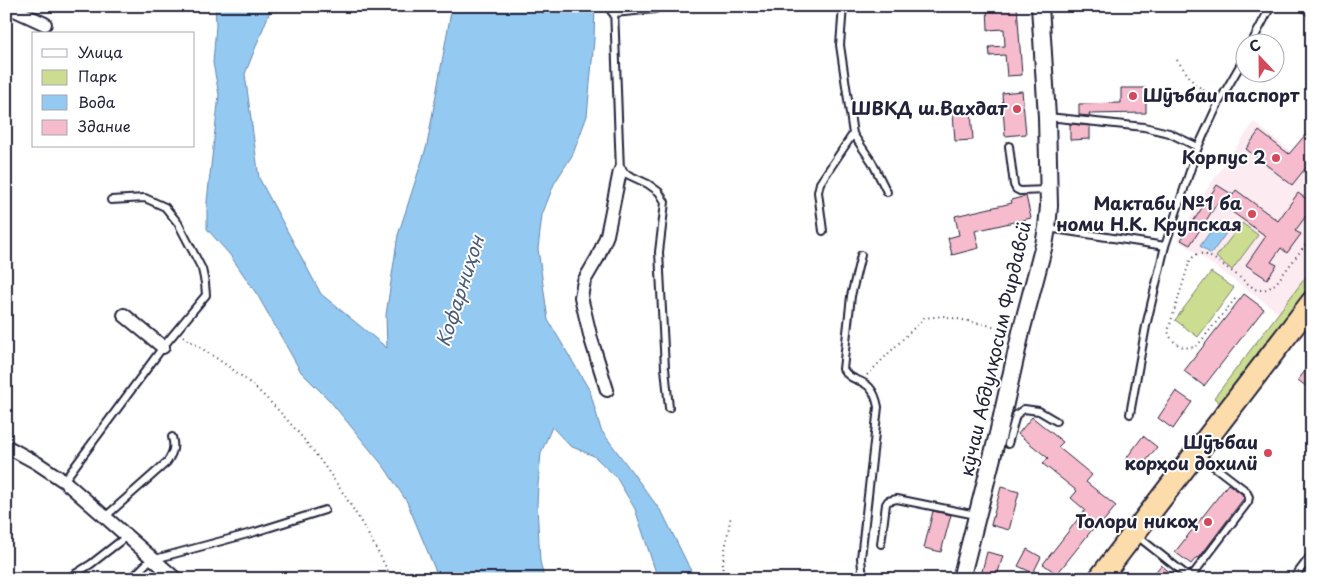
<svg xmlns="http://www.w3.org/2000/svg" width="1318" height="585" font-family="'Playpen Sans',sans-serif">
<style>
.built{fill:#fcebf0}
.green{fill:#ccdd91;stroke:#778066}
.water{fill:#94c9f2;stroke:#6686a9}
.building{fill:#f6bccd;stroke:#22223b}
.lines{fill:none;stroke-linecap:round;stroke-linejoin:round}
.service-casing{stroke:#22223b;stroke-width:10}
.minor-casing{stroke:#22223b;stroke-width:16}
.tertiary-casing{stroke:#22223b;stroke-width:20}
.trunk-casing{stroke:#22223b;stroke-width:25}
.path{stroke:#22223b;stroke-width:2;stroke-dasharray:1 4;stroke-linecap:butt}
.service{stroke:#fff;stroke-width:6}
.minor{stroke:#fff;stroke-width:12}
.tertiary{stroke:#fff;stroke-width:16}
.trunk{stroke:#fddcac;stroke-width:21}
.poi-dot{fill:#d1495b;stroke:#fff;stroke-width:2}
.labels{text-anchor:middle;stroke-width:4;stroke-linejoin:round;paint-order:stroke}
.poi-label{font-size:18px;font-weight:bold;fill:#22223b;stroke:#fff;text-anchor:end}
.street-label{font-size:18px;fill:#22223b;stroke:#fff}
.water-label{font-size:19px;font-style:italic;fill:#4a5c7b;stroke:#fff}
</style>
<rect width="100%" height="100%" fill="#fff"/>
<filter id="ink" filterUnits="userSpaceOnUse"><feTurbulence type="fractalNoise" baseFrequency=".02" numOctaves="2"/><feDisplacementMap in="SourceGraphic" scale="10" xChannelSelector="R" yChannelSelector="G"/><feConvolveMatrix kernelMatrix="1 2 1 2 8 2 1 2 1" color-interpolation-filters="sRGB"/></filter>
<g filter="url(#ink)">
<polygon class="built" points="1254,122 1312,168 1312,282 1285,317 1177,239 1207,189"/>
<g class="green">
<polygon points="1242,223 1258,235 1232,270 1216,257"/>
<polygon points="1312,269 1312,283 1220,403 1214,398"/>
<polygon points="1211,272 1234,288 1198,337 1175,320"/>
</g>
<g class="water">
<polygon points="215,6 272,6 245,74 259,178 321,294 387,348 386,315 398,235 427,145 452,6 595,6 594,40 587,116 573,154 554,184 542,215 538,249 548,320 590,391 601,430 663,514 695,579 658,579 635,509 616,477 594,456 570,446 552,427 541,453 538,485 537,505 540,561 544,579 439,579 407,502 385,468 330,401 301,372 258,296 230,255 207,229 207,201 219,95 213,63 216,25"/>
<polygon points="1218,221 1229,229 1211,254 1200,246"/>
</g>
<g class="building">
<polygon points="987,6 1017,6 1022,75 1007,76 1005,55 990,56 989,47 1005,46 1004,29 988,30"/>
<polygon points="1294,6 1312,6 1312,19"/>
<polygon points="1121,88 1146,88 1146,113 1089,114 1090,116 1079,115 1079,104 1121,103"/>
<polygon points="1022,91 1026,134 1005,136 1002,93"/>
<polygon points="971,111 973,140 955,141 953,113"/>
<polygon points="1070,124 1090,126 1090,139 1070,140"/>
<polygon points="1312,127 1312,160 1292,185 1246,149 1259,131 1289,154"/>
<polygon points="1217,185 1233,195 1236,190 1278,221 1298,193 1312,203 1312,220 1306,216 1295,231 1301,234 1287,253 1281,248 1271,262 1277,265 1267,279 1246,265 1266,236 1218,202 1190,245 1181,240"/>
<polygon points="1026,196 1031,218 975,231 979,248 952,255 948,238 959,235 955,216 1012,203 1011,200"/>
<polygon points="1244,294 1264,309 1204,386 1184,371"/>
<polygon points="1312,362 1312,391 1298,380"/>
<polygon points="1176,391 1192,402 1173,429 1158,418"/>
<polygon points="1032,417 1063,442 1058,447 1092,475 1086,482 1116,506 1102,523 1099,521 1057,574 1043,564 1085,510 1071,498 1077,491 1043,464 1048,458 1018,434"/>
<polygon points="1143,436 1157,447 1139,470 1125,460"/>
<polygon points="1228,484 1242,494 1244,498 1199,558 1197,557 1191,564 1175,552"/>
<polygon points="1001,487 1019,492 1009,530 991,525"/>
<polygon points="933,511 951,515 941,552 924,548"/>
<polygon points="1027,549 1041,557 1033,573 1018,566"/>
<polygon points="987,552 1003,556 996,579 980,579"/>
<polygon points="1161,565 1178,579 1150,579"/>
</g>
<g class="lines">
<g class="service-casing">
<g id="service">
<polyline points="843,6 840,45 853,134 872,162 887,192"/>
<polyline points="614,8 620,171 648,184 659,192 665,202 659,252 665,368 669,408"/>
<polyline points="1252,42 1271,6"/>
<polyline points="1048,117 1144,127 1169,133 1198,147"/>
<polyline points="1009,146 1014,185 1016,189 1020,191 1047,190"/>
<polyline points="1048,228 1165,246"/>
<polyline points="823,231 818,192 820,183 853,134"/>
<path d="M861,255L851,296L843,369C853,386 872,374 878,407L861,558L863,579"/>
<polyline points="1130,414 1146,326 1165,246 1198,147 1219,102 1246,55"/>
<polyline points="1008,444 1016,415 1024,409 1039,411 1056,421"/>
<polyline points="64,481 163,347 206,295 205,283 202,269 178,223 165,207 145,198 111,200"/>
<path d="M105,517L167,462C173,453 175,447 172,437"/>
<polyline points="1141,539 1184,573 1189,576 1194,573 1248,502 1249,497 1246,491 1203,458"/>
<polyline points="881,544 886,504 888,501 897,499 976,515"/>
<polyline points="155,559 255,532 325,510"/>
<polyline points="67,579 91,564 127,536"/>
<polyline points="131,579 153,557"/>
<polyline points="1293,579 1312,554"/>
</g>
</g>
<g class="minor-casing">
<g id="minor">
<polyline points="6,6 45,24"/>
<polyline points="614,10 655,6"/>
<polyline points="124,315 163,347"/>
<polyline points="607,390 591,339 581,297 584,281 598,257 607,235 620,171"/>
<polyline points="6,446 37,463 64,481 176,579"/>
</g>
</g>
<g class="tertiary-casing">
<polyline id="tertiary" points="961,579 998,434 1021,332 1044,245 1047,228 1049,206 1047,117 1040,6"/>
</g>
<g class="trunk-casing">
<polyline id="trunk" points="1099,579 1312,302"/>
</g>
<g class="path">
<polyline points="1177,60 1193,82 1213,98"/>
<polyline points="1307,177 1312,181"/>
<polyline points="1302,249 1312,255"/>
<path d="M1235,299L1197,346C1185,351 1171,344 1168,331L1190,260C1194,256 1197,253 1203,254C1213,255 1245,282 1255,289C1263,292 1271,288 1277,282L1312,236"/>
<path d="M183,336C209,354 237,370 260,392C315,444 358,511 392,579"/>
<polyline points="867,375 924,318 943,316 1007,329"/>
<polyline points="722,579 723,561 731,515"/>
</g>
<use href="#service" class="service"/>
<use href="#minor" class="minor"/>
<use href="#tertiary" class="tertiary"/>
<use href="#trunk" class="trunk"/>
</g>
</g>
<g class="poi-dot">
<circle cx="1133" cy="96" r="5"/>
<circle cx="1017" cy="109" r="5"/>
<circle cx="1276" cy="158" r="5"/>
<circle cx="1252" cy="214" r="5"/>
<circle cx="1268" cy="453" r="5"/>
<circle cx="1208" cy="522" r="5"/>
</g>
<g class="labels">
<g class="poi-label">
<text x="1143" y="102" text-anchor="start">Шӯъбаи паспорт</text>
<text x="1007" y="115">ШВКД ш.Вахдат</text>
<text x="1266" y="164">Корпус 2</text>
<text x="1242" y="210">Мактаби №1 ба<tspan x="1242" dy="21">номи Н.К. Крупская</tspan></text>
<text x="1258" y="449">Шӯъбаи<tspan x="1258" dy="21">корҳои дохилӣ</tspan></text>
<text x="1198" y="528">Толори никоҳ</text>
</g>
<g class="street-label">
<text transform="translate(996 349) rotate(-77)" y="6">кӯчаи Абдулқосим Фирдавсӣ</text>
</g>
<g class="water-label">
<text transform="translate(460 291) rotate(-72)" y="7">Кофарниҳон</text>
</g>
</g>
<rect width="1318" height="585" fill="none" stroke="#fff" stroke-width="25"/>
<rect x="12" y="12" width="1293" height="560" fill="none" stroke="#22223b" stroke-width="2" filter="url(#ink)"/>
<rect x="32" y="32" width="162" height="115" fill="#ffffff" stroke="#a7a7b1"/>
<rect x="42" y="49" width="25" height="8" fill="#ffffff" stroke="#a7a7b1"/>
<text x="78" y="58" font-size="15" fill="#22223b">Улица</text>
<rect x="42" y="70" width="25" height="15" fill="#ccdd91" stroke="#a7a7b1"/>
<text x="78" y="82" font-size="15" fill="#22223b">Парк</text>
<rect x="42" y="95" width="25" height="15" fill="#94c9f2" stroke="#a7a7b1"/>
<text x="78" y="108" font-size="15" fill="#22223b">Вода</text>
<rect x="42" y="120" width="25" height="15" fill="#f6bccd" stroke="#a7a7b1"/>
<text x="78" y="132" font-size="15" fill="#22223b">Здание</text>
<g transform="translate(1260 58) rotate(338)"><circle r="24" fill="#ffffff" stroke="#a7a7b1"/>
<path d="M0-4L9 19L0 12L-9 19Z" fill="#d1495b"/>
<text y="-8" font-size="14" font-weight="bold" text-anchor="middle" fill="#22223b">С</text>
</g>
</svg>
